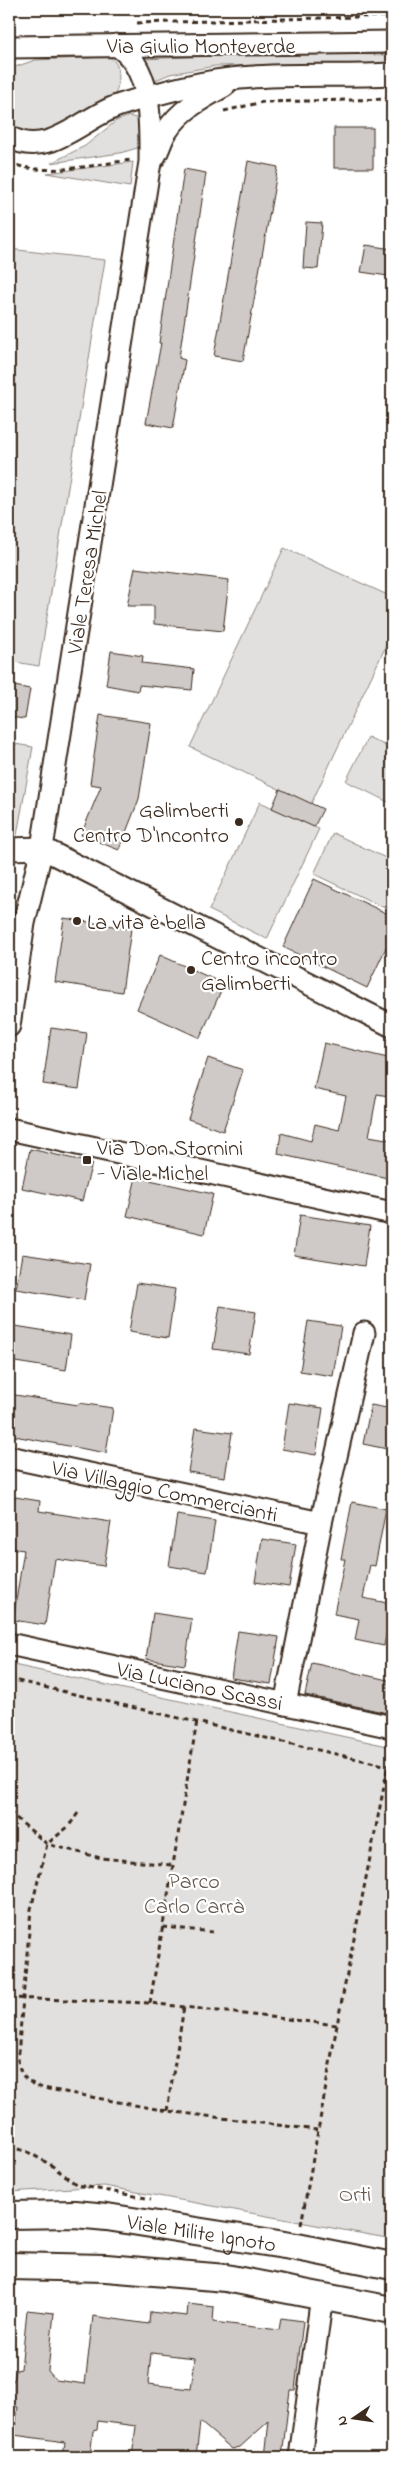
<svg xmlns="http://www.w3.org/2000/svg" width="401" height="2466" font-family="'Indie Flower',sans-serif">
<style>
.green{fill:#e2e0de;stroke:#8e857e}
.building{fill:#cfcac7;stroke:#3b2a1e;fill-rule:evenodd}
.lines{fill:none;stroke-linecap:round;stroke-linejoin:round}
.minor-casing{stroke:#3b2a1e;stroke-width:25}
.major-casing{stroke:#3b2a1e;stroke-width:30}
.path{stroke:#3b2a1e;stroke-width:3;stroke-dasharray:5 4;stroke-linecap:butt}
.minor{stroke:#fff;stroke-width:21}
.major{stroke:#fff;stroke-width:26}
.poi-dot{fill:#3b2a1e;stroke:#fff;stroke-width:2}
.labels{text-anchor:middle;stroke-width:4.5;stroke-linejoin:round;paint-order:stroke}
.street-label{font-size:22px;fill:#3b2a1e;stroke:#fff}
.poi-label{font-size:22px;fill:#3b2a1e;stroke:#fff;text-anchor:start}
.park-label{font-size:22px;fill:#65584e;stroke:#fff}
</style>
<rect width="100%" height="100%" fill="#fff"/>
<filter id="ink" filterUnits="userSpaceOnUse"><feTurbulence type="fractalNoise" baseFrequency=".02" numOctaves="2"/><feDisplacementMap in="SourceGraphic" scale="10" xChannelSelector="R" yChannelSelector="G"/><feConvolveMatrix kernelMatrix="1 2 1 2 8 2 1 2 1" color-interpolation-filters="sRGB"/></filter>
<g filter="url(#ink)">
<g class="green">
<polygon points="268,53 392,55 392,63 215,66 170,74 151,82 143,59"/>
<path d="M109,57C123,64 120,86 113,98C106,102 98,103 91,107C68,119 33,147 9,125V71L12,68L35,60Z"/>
<polygon points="129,116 139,119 141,147 120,153 51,163 85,146 116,121"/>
<polygon points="133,162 130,187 47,173"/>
<polygon points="9,249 105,260 39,666 9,661"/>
<polygon points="284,548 392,597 392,633 311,804 190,747"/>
<polygon points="368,737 392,749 392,804 346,781"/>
<polygon points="9,743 33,747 17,835 9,833"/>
<polygon points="260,802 319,829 267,939 209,910"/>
<polygon points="333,833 392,861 392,902 389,910 314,874"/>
<polygon points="9,1664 392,1747 392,2239 104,2186 9,2192"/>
</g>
<g class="building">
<rect x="334" y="128" width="39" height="40"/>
<polygon points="248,161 278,167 243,361 214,356"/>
<polygon points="184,169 206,173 179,358 185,360 173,428 146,423 161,343 159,343"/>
<polygon points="306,222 322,223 318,269 303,268"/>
<polygon points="366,245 392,249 388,276 361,272"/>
<polygon points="135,568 229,580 223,631 154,624 154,606 127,606"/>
<polygon points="111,651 143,656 142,663 194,669 192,690 139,685 138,691 106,685"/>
<polygon points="9,685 30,689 25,719 9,717"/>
<polygon points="100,715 151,723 139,799 119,850 81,835 101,786 90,784"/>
<polygon points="280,789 323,809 314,827 272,808"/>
<polygon points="314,879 392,916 392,935 367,988 283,947"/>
<polygon points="64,918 131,929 122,992 55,982"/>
<polygon points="160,955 224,984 200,1038 137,1009"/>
<polygon points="51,1028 87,1033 79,1089 43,1084"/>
<polygon points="324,1043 392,1059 388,1096 377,1094 369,1136 392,1140 392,1179 278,1154 281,1133 311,1141 315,1124 339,1130 346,1096 314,1089"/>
<polygon points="208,1058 243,1070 223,1131 188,1119"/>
<polygon points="30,1149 92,1163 82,1201 22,1188"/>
<polygon points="136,1177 213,1194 204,1234 127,1216"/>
<polygon points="300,1215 370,1226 364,1266 294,1255"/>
<polygon points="22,1254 90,1264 84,1300 16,1289"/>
<polygon points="137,1283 175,1289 168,1338 129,1332"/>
<polygon points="220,1306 256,1312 249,1354 213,1349"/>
<polygon points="308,1321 341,1326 333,1376 300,1371"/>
<polygon points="9,1325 71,1335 66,1370 9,1361"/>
<polygon points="9,1394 78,1405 79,1403 113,1408 106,1453 9,1435"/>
<polygon points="289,1403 323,1408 316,1455 282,1449"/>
<polygon points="371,1405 392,1409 392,1450 363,1444"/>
<polygon points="195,1428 232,1433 225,1477 188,1472"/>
<polygon points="9,1496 40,1501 39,1511 111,1522 104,1566 55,1559 45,1625 13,1620 24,1550 9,1548"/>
<polygon points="352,1502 386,1509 375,1566 370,1565 363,1598 392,1604 384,1646 355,1640 359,1619 334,1614 345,1559 341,1559"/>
<polygon points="177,1515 215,1521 207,1572 169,1566"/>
<polygon points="262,1539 296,1544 289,1587 255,1582"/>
<polygon points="153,1613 192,1619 185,1665 146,1659"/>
<polygon points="238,1631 279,1637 271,1684 231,1678"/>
<polygon points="312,1663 392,1681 392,1714 305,1695"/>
<path d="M188,2304L214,2307L213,2322L279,2330L281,2318L303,2321L295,2390H290L282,2457H265L269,2421L240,2447L232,2449L200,2422L196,2457H132L136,2426L98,2421L97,2430L93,2431L90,2457H63L65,2442L14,2435L18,2407L9,2406V2382L14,2380L16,2370L21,2369L27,2310L54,2313L48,2371L56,2380L85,2384L93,2316L149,2324L150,2312L187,2316ZM151,2353L195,2358L191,2389L148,2384Z"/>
</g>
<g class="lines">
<g class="minor-casing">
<g id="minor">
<polyline points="9,47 392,42"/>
<path d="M9,137C49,160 84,116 120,105C158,93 200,81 240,78C290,73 341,77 392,74"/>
<path d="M152,160C159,152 160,141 166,132C180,110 202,98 224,86"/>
<polyline points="9,849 42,848 392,1026"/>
<path d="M9,1026L24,923L42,848L150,162C150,124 153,67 116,45"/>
<polyline points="9,1129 392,1213"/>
<polyline points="9,1457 321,1523"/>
<polyline points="9,1644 392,1727"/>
<polyline points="285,1704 321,1523 364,1333"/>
<polyline points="300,2457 322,2296"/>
</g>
</g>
<g class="major-casing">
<g id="major">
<path id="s1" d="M9,2215L75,2214L107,2217L297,2247L392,2266"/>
<polyline points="9,2266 106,2268 226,2278 392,2310"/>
</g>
</g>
<g class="path">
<polyline points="137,23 392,16"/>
<polyline points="224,111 263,102 392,99"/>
<path d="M9,162C41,178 96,164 131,160"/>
<polyline points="9,1679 388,1766"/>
<polyline points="9,1812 47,1844 101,1858 172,1865"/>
<path d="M78,1813L69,1826L47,1844L31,1909L18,2055C18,2074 25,2082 43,2088L167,2111L317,2130"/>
<polyline points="163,1927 214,1932"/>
<polyline points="9,1998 150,2003 337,2025"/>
<polyline points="150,2003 197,1721"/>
<polyline points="167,2111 184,2007"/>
<polyline points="9,2147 26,2151 51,2165 77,2185 151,2199"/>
<polyline points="301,2225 337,2025 388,1766 392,1766"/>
</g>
<use href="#minor" class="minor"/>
<use href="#major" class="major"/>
</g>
</g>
<g class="poi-dot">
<circle cx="239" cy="822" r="5"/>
<circle cx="77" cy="921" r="5"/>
<circle cx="191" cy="970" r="5"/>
<rect x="82" y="1155" width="10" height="10" rx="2.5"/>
</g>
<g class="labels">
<g class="street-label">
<text x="201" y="53">Via Giulio Monteverde</text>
<text transform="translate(86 572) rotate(-81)" y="8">Viale Teresa Michel</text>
<text transform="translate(165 1490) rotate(12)" y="8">Via Villaggio Commercianti</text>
<text transform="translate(200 1685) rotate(12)" y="8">Via Luciano Scassi</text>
<text dy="8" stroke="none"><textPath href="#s1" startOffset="194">Viale Milite Ignoto</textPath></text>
</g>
<g class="poi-label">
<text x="229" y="817" text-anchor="end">Galimberti<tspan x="229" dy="25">Centro D'Incontro</tspan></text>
<text x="87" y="929">La vita è bella</text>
<text x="201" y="965">Centro incontro<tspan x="201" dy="25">Galimberti</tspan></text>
<text x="97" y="1155">Via Don Stornini<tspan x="97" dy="25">- Viale Michel</tspan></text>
</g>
<g class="park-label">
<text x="194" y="1888">Parco<tspan x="194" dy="25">Carlo Carrà</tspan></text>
<text x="355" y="2201">Orti</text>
</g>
</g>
<rect width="401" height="2466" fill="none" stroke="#fff" stroke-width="30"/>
<rect x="15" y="15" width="371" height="2436" fill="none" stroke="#3b2a1e" stroke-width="2" filter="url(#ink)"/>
<g transform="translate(354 2418) rotate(257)" stroke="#ffffff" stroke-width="4" paint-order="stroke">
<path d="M0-4L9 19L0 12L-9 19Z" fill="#3b2a1e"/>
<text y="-8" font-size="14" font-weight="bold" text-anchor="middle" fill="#3b2a1e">N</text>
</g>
</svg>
